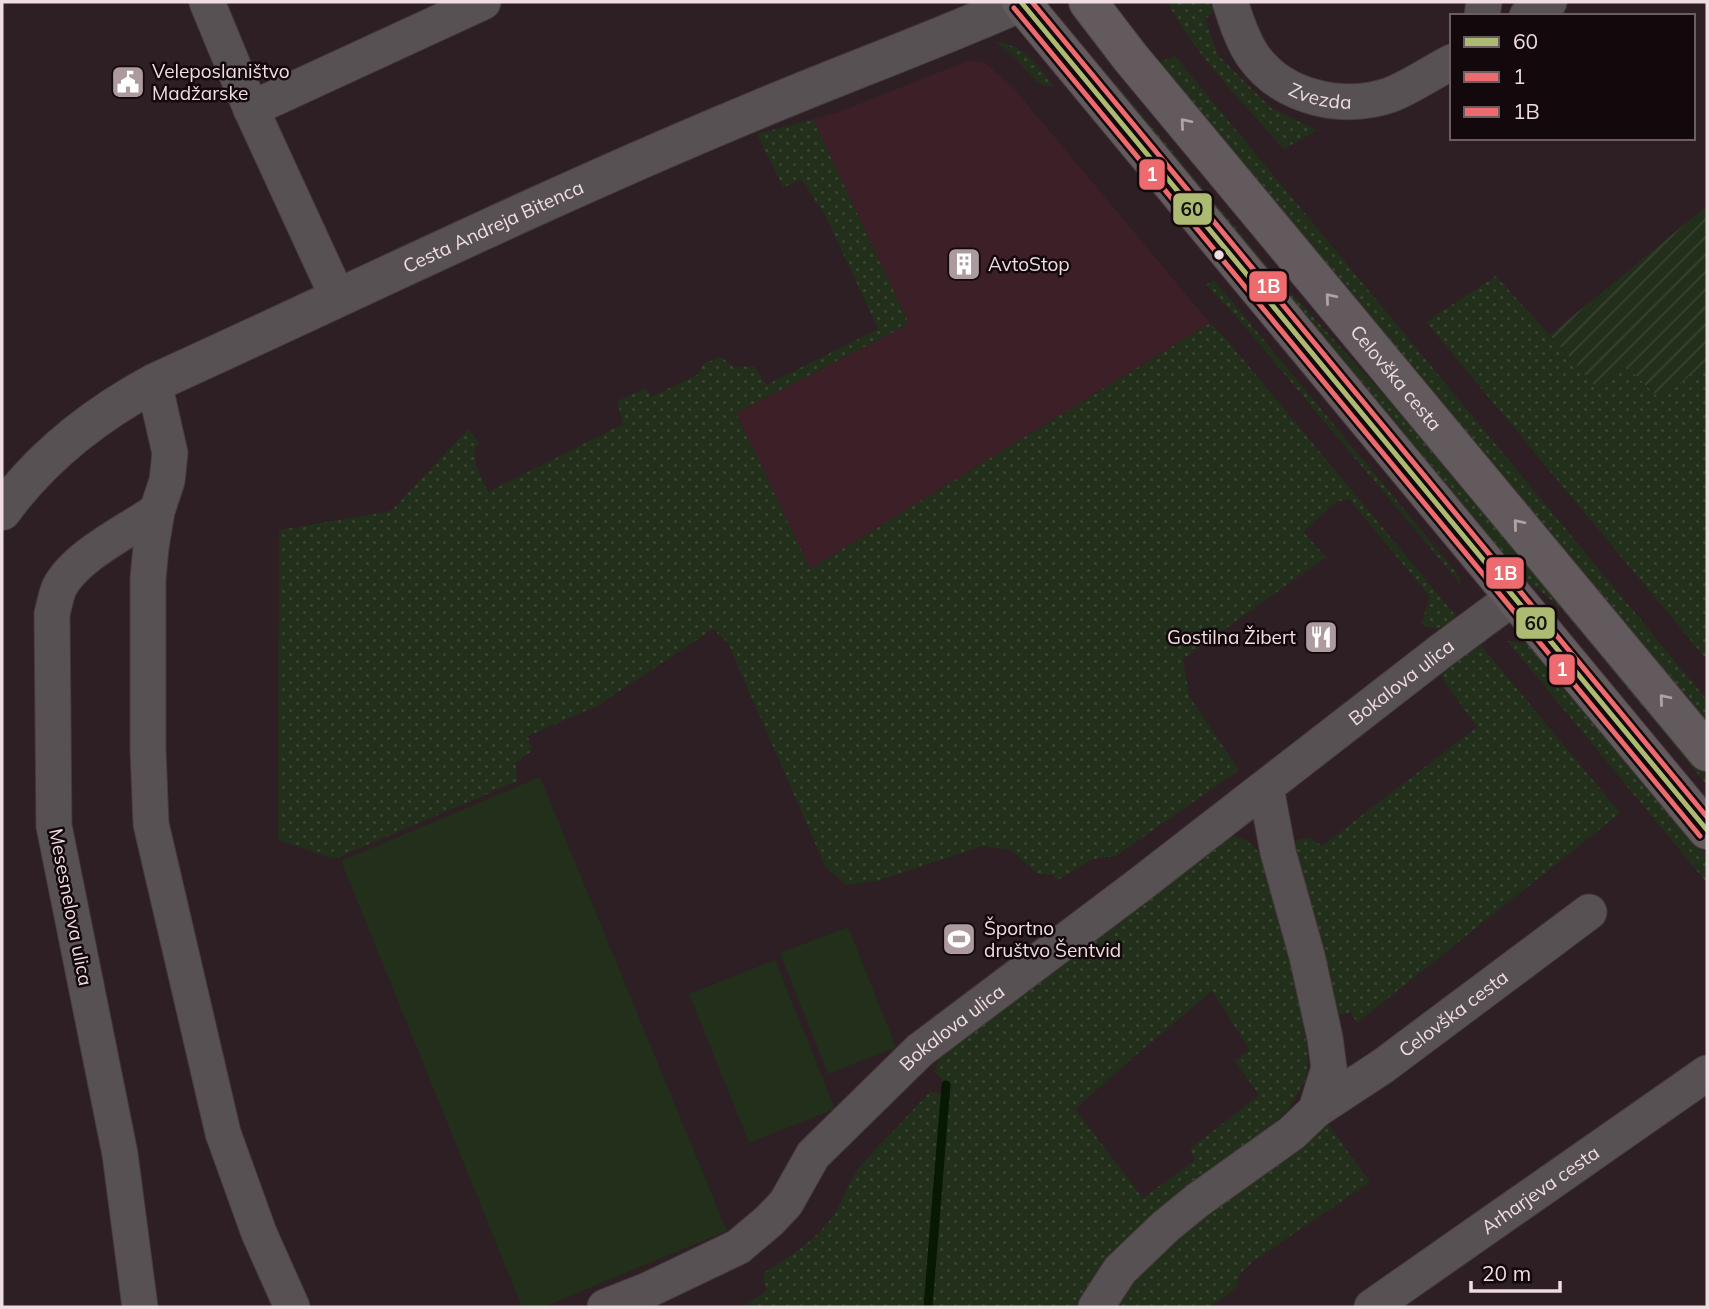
<svg xmlns="http://www.w3.org/2000/svg" width="1709" height="1309" font-family="Mulish,sans-serif">
<style>
.built{fill:#3d1f27}
.grass{fill:url(#grass-dots);fill-rule:evenodd}
.garden{fill:url(#garden-furrows)}
.pitch{fill:#222f1b}
.lines{fill:none;stroke-linecap:round;stroke-linejoin:round}
.stream{stroke:#081903;stroke-width:9}
.minor-casing{stroke:#473a3e;stroke-width:37}
.tertiary-casing{stroke:#473a3e;stroke-width:40}
.primary-casing{stroke:#473a3e;stroke-width:40}
.minor{stroke:#585153;stroke-width:35}
.tertiary{stroke:#585153;stroke-width:38}
.primary{stroke:#625a5c;stroke-width:38}
.bus-1-casing{stroke:#13080b;stroke-width:10}
.bus-2-casing{stroke:#13080b;stroke-width:10}
.bus-3-casing{stroke:#13080b;stroke-width:10}
.bus-1{stroke:#acbb71;stroke-width:5}
.bus-2{stroke:#ed6b6e;stroke-width:5}
.bus-3{stroke:#ed6b6e;stroke-width:5}
.oneway{stroke:#b0a2a5}
.bus-dot{fill:#f0dde1;stroke:#13080b;stroke-width:2.5}
.labels{text-anchor:middle;stroke-width:5;stroke-linejoin:round;paint-order:stroke}
.poi-label{font-size:19px;fill:#f0dde1;stroke:#13080b;text-anchor:start}
.street-label{font-size:19px;fill:#f0dde1;stroke:#13080b}
.line-badge{stroke:#13080b;stroke-width:2.5}
.badge-label{font-size:19px;text-anchor:middle;font-weight:bold;fill:#fff}
.pale-badge-label{font-size:19px;text-anchor:middle;font-weight:bold;fill:#111}
</style>
<defs>
<pattern id="grass-dots" width="8" height="8" patternUnits="userSpaceOnUse" patternTransform="scale(1.75)"><rect width="8" height="8" fill="#222f1b"/><path d="M2 2h.1M6 6h.1" fill="none" stroke="#384331" stroke-width="1.8" stroke-linecap="round"/></pattern>
<pattern id="garden-furrows" width="10" height="10" patternUnits="userSpaceOnUse" patternTransform="scale(1.75)"><rect width="10" height="10" fill="#222f1b"/><path d="M-1 1l2-2M0 10L10 0M9 11l2-2" fill="none" stroke="#384331"/></pattern>
</defs>
<rect width="100%" height="100%" fill="#2d1f23"/>
<polygon class="built" points="970,60 985,63 1013,87 1210,323 810,569 736,413 909,324 813,119 836,113"/>
<g class="grass">
<path d="M1167,2H1210L1213,13L1205,19L1218,55L1271,108L1317,130L1284,149C1243,103 1197,57 1167,2Z"/>
<path d="M995,41C1027,47 1034,62 1054,86H1045L1037,82L1014,57Z"/>
<polygon points="1175,56 1707,700 1707,729 1158,63"/>
<polygon points="1116,83 1274,274 1457,475 1707,777 1707,785 1561,608 1510,567 1112,86"/>
<path d="M813,119L909,324L736,413L810,569L1210,323L1227,340L1456,616C1445,629 1436,631 1421,624L1430,597L1349,499L1336,502L1303,532L1326,557L1183,659L1189,696L1239,770L1116,856L1093,859L1058,880L1053,875L1037,874L1011,850L983,846L877,881L846,885L825,866L728,643L713,629L597,706L528,736L532,751L516,762L517,781L334,859L278,840L279,530L391,511L468,429L480,443L474,448L476,465L488,492L623,424L617,401L646,388L651,397L699,374L702,364L721,357L734,367L754,366L766,385L878,329L826,217L802,180L783,187L757,134Z"/>
<polygon points="1496,276 1595,386 1625,365 1661,400 1707,361 1707,660 1426,322"/>
<polygon points="1214,280 1456,572 1463,587 1234,314 1206,285"/>
<polygon points="1507,641 1532,644 1707,856 1707,883"/>
<polygon points="1479,643 1620,813 1357,1023 1351,1012 1339,1015 1313,948 1288,851 1299,839 1311,838 1322,846 1477,727 1441,677 1442,670"/>
<path d="M1220,836H1234L1246,840L1264,857L1297,980L1308,1056L1306,1079L1288,1110L1079,1307H932L935,1244L949,1085L934,1072L941,1053ZM1212,991L1250,1050L1235,1061L1259,1095L1190,1149L1195,1160L1143,1198L1075,1109L1137,1054Z"/>
<path d="M930,1092L941,1094L926,1307H744L767,1290L764,1281V1273C789,1256 818,1240 835,1213C844,1198 850,1181 860,1166Z"/>
<polygon points="1327,1123 1370,1182 1252,1262 1239,1275 1237,1287 1210,1307 1111,1307 1143,1264"/>
</g>
<polygon class="garden" points="1707,206 1707,361 1661,400 1625,365 1595,386 1550,335"/>
<g class="pitch">
<polygon points="540,777 727,1231 543,1307 522,1307 341,861"/>
<polygon points="848,927 896,1047 828,1074 780,953"/>
<polygon points="775,960 835,1109 749,1143 689,994"/>
</g>
<g class="lines">
<polyline class="stream" points="928,1307 946,1085"/>
<g class="minor-casing">
<g id="minor">
<polyline points="207,2 251,109 338,298"/>
<path id="s1" d="M1230,2C1236,20 1242,40 1253,56C1283,98 1342,111 1390,95C1411,87 1432,72 1452,62"/>
<polyline points="1482,16 1484,2"/>
<polyline points="1527,16 1549,2"/>
<polyline points="251,109 483,2"/>
<polyline points="154,383 170,453 167,481 157,511 151,547 148,579 148,750 151,824 223,1133 259,1233 292,1307"/>
<path id="s2" d="M1316,1110L1383,1066L1589,912"/>
<path d="M140,1307L120,1154L54,826L52,614C54,606 56,596 59,588C75,556 128,531 157,511"/>
<path id="s3" d="M605,1307L648,1290L738,1247L769,1221L786,1203L813,1155L920,1050L1138,886L1441,651L1514,597"/>
<polyline points="1096,1307 1120,1270 1166,1226 1198,1200 1292,1133 1316,1110 1329,1068 1325,1038 1307,956 1278,852 1266,788"/>
<path id="s4" d="M1372,1307L1707,1073"/>
</g>
</g>
<g class="tertiary-casing">
<g id="tertiary">
<path id="s5" d="M2,511C42,456 95,415 154,383C356,291 556,193 762,108C848,72 936,40 1022,2"/>
</g>
</g>
<g class="primary-casing">
<g id="primary">
<polyline points="1021,2 1707,830"/>
<path id="s6" d="M1088,2L1130,57L1707,752"/>
</g>
</g>
<use href="#minor" class="minor"/>
<use href="#tertiary" class="tertiary"/>
<use href="#primary" class="primary"/>
<g class="bus-1-casing">
<polyline id="bus-1" points="1021,2 1707,830"/>
</g>
<g class="bus-2-casing">
<polyline id="bus-2" points="1014,8 1700,836"/>
</g>
<g class="bus-3-casing">
<polyline id="bus-3" points="1032,2 1707,817"/>
</g>
<use href="#bus-1" class="bus-1"/>
<use href="#bus-2" class="bus-2"/>
<use href="#bus-3" class="bus-3"/>
</g>
<defs><path id="oneway-chevron" d="M-2-3.5L2.5 0L-2 3.5" fill="none" stroke-width="1.6" stroke-linecap="round" stroke-linejoin="round" transform="scale(1.75)"/></defs>
<g class="oneway">
<use href="#oneway-chevron" transform="translate(1185 123) rotate(-130)"/>
<use href="#oneway-chevron" transform="translate(1330 298) rotate(-130)"/>
<use href="#oneway-chevron" transform="translate(1518 524) rotate(-130)"/>
<use href="#oneway-chevron" transform="translate(1664 699) rotate(-130)"/>
</g>
<defs>
<g id="civic-square" transform="scale(1.75)"><rect x="-9" y="-9" width="18" height="18" rx="4" fill="#ac9a9e" stroke="#13080b"/><path d="M-.6-6.5H3V-4.5H.6V-3L4-1V1h2V6H-6V1h2V-1L-.6-3ZM-1.2 2.5V6h2.4V2.5Z" fill="#fff"/></g>
<g id="building-square" transform="scale(1.75)"><rect x="-9" y="-9" width="18" height="18" rx="4" fill="#ac9a9e" stroke="#13080b"/><path d="M-4-6H4V6H1V3H-1V6H-4ZM-2.5-4.3h1.7v1.8h-1.7ZM.8-4.3h1.7v1.8H.8ZM-2.5-1h1.7V.8h-1.7ZM.8-1h1.7V.8H.8Z" fill="#fff"/></g>
<g id="restaurant-square" transform="scale(1.75)"><rect x="-9" y="-9" width="18" height="18" rx="4" fill="#ac9a9e" stroke="#13080b"/><path d="M-5-6h1v4h1v-4h1v4h1v-4h1v5L-1.5 .5V6h-2V.5L-5-1ZM5-6V6H3V1.5H1.5Q1.5-4 5-6Z" fill="#fff"/></g>
<g id="stadium-square" transform="scale(1.75)"><rect x="-9" y="-9" width="18" height="18" rx="4" fill="#ac9a9e" stroke="#13080b"/><path d="M0-5a6.5 5 0 1 0 0 10a6.5 5 0 1 0 0-10ZM-3.5-1.8h7v3.6h-7Z" fill="#fff"/></g>
</defs>
<g fill-rule="evenodd">
<use href="#civic-square" x="128" y="82"/>
<use href="#building-square" x="964" y="264"/>
<use href="#restaurant-square" x="1321" y="637"/>
<use href="#stadium-square" x="959" y="939"/>
</g>
<circle class="bus-dot" cx="1219" cy="255" r="6"/>
<g class="labels">
<g class="poi-label">
<text x="152" y="78">Veleposlaništvo<tspan x="152" dy="22">Madžarske</tspan></text>
<text x="988" y="271">AvtoStop</text>
<text x="1296" y="644" text-anchor="end">Gostilna Žibert</text>
<text x="984" y="935">Športno<tspan x="984" dy="22">društvo Šentvid</tspan></text>
</g>
<g class="street-label">
<text dy="7" stroke="none"><textPath href="#s1" startOffset="140">Zvezda</textPath></text>
<text dy="7" stroke="none"><textPath href="#s5" startOffset="574">Cesta Andreja Bitenca</textPath></text>
<text dy="7" stroke="none"><textPath href="#s6" startOffset="486">Celovška cesta</textPath></text>
<text dy="7" stroke="none"><textPath href="#s3" startOffset="1022">Bokalova ulica</textPath></text>
<text transform="translate(71 907) rotate(79)" y="7">Mesesnelova ulica</text>
<text dy="7" stroke="none"><textPath href="#s2" startOffset="168">Celovška cesta</textPath></text>
<text dy="7" stroke="none"><textPath href="#s3" startOffset="455">Bokalova ulica</textPath></text>
<text dy="7" stroke="none"><textPath href="#s4" startOffset="205">Arharjeva cesta</textPath></text>
</g>
</g>
<g class="line-badge">
<rect x="1138" y="158" width="28" height="33" rx="7" fill="#ed6b6e"/>
<rect x="1172" y="192" width="41" height="34" rx="7" fill="#acbb71"/>
<rect x="1248" y="270" width="40" height="33" rx="7" fill="#ed6b6e"/>
<rect x="1485" y="556" width="40" height="34" rx="7" fill="#ed6b6e"/>
<rect x="1515" y="606" width="41" height="34" rx="7" fill="#acbb71"/>
<rect x="1548" y="653" width="28" height="33" rx="7" fill="#ed6b6e"/>
</g>
<g class="badge-label">
<text x="1152" y="181">1</text>
<text x="1268" y="293">1B</text>
<text x="1505" y="580">1B</text>
<text x="1562" y="676">1</text>
</g>
<g class="pale-badge-label">
<text x="1192" y="216">60</text>
<text x="1536" y="630">60</text>
</g>
<rect width="1709" height="1309" fill="none" stroke="#f0dde1" stroke-width="7"/>
<rect x="1450" y="14" width="245" height="126" fill="#13080b" stroke="#6b5d61" stroke-width="2"/>
<rect x="1464" y="37" width="35" height="10" fill="#acbb71" stroke="#6b5d61" stroke-width="2"/>
<text x="1513" y="49" font-size="21" fill="#f0dde1">60</text>
<rect x="1464" y="72" width="35" height="10" fill="#ed6b6e" stroke="#6b5d61" stroke-width="2"/>
<text x="1513" y="84" font-size="21" fill="#f0dde1">1</text>
<rect x="1464" y="107" width="35" height="10" fill="#ed6b6e" stroke="#6b5d61" stroke-width="2"/>
<text x="1513" y="119" font-size="21" fill="#f0dde1">1B</text>
<path d="M1471 1281v10h89v-10" fill="none" stroke="#f0dde1" stroke-width="3.5"/>
<text x="1482" y="1281" font-size="21" fill="#f0dde1" stroke="#13080b" stroke-width="5" paint-order="stroke">20 m</text>
</svg>
